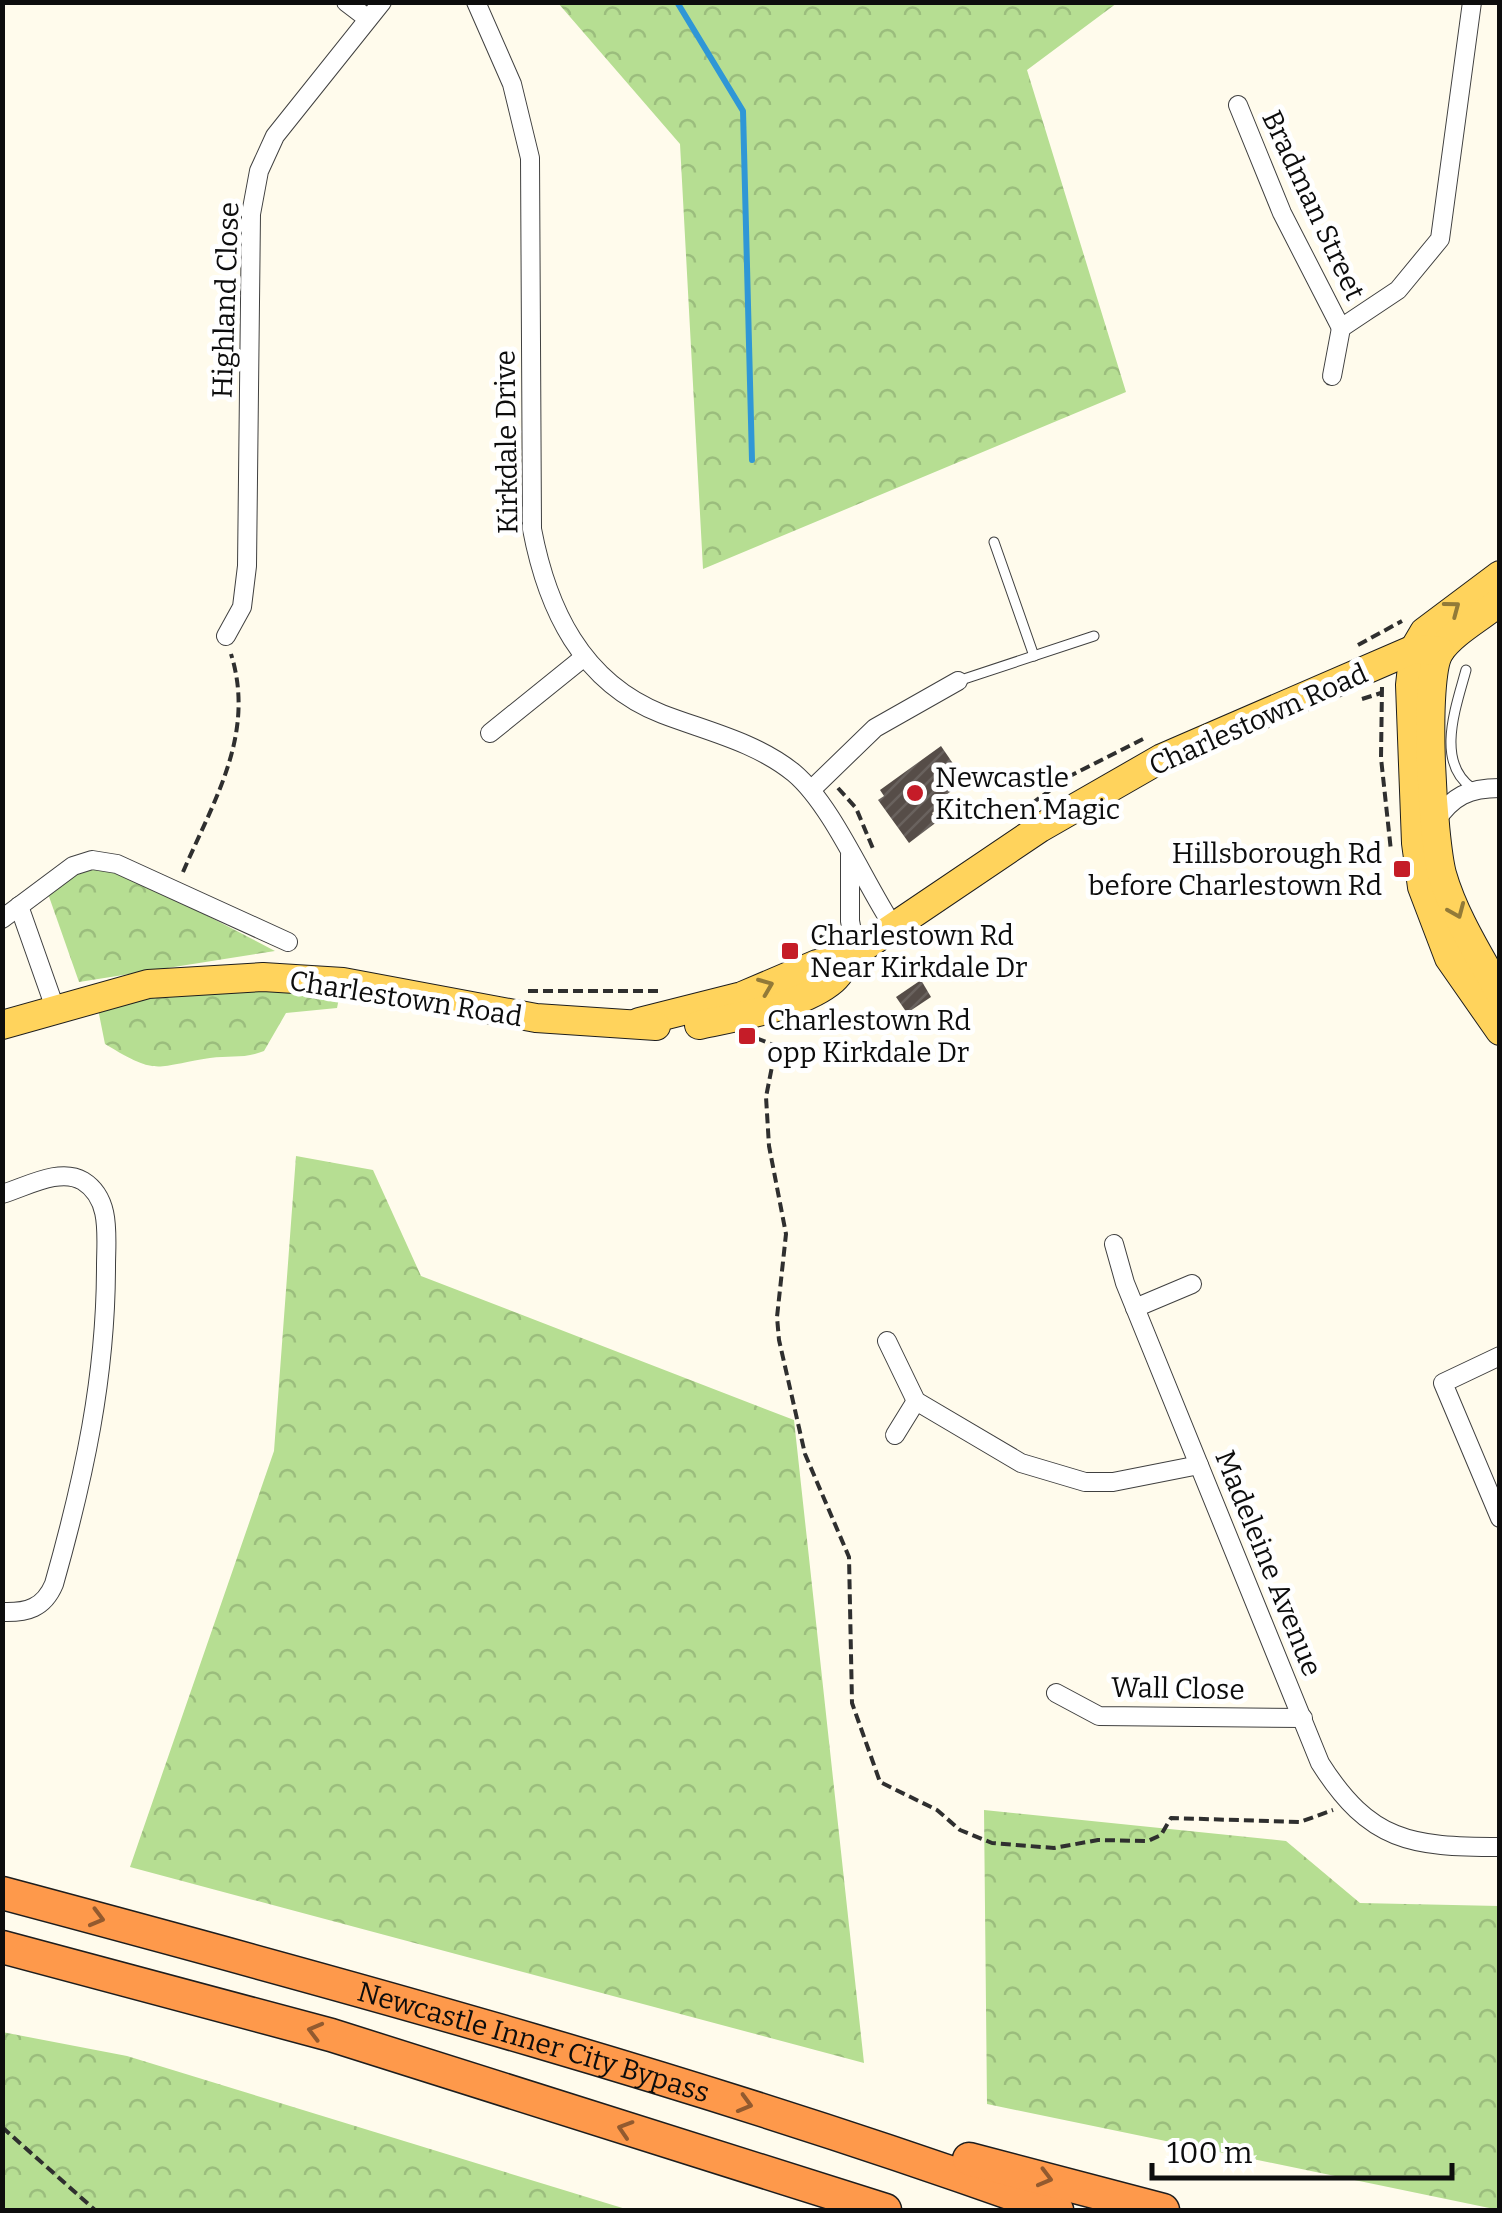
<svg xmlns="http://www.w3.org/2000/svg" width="1502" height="2213" font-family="Bitter,serif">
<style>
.forest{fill:url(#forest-crowns)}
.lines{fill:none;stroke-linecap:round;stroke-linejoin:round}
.stream{stroke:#2f97d6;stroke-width:6}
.building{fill:url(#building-hatch)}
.service-casing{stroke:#404040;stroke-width:11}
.minor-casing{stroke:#404040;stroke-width:20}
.primary-casing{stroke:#1e1e1e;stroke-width:30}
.motorway-casing{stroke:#1e1e1e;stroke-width:35}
.path{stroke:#2f2f2f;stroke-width:4;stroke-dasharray:10 5;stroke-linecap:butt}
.service{stroke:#fff;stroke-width:9}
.minor{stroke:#fff;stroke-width:18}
.primary{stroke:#ffd35c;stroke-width:28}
.motorway{stroke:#fe994b;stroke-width:32}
.oneway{stroke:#927a38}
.oneway2{stroke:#925a2f}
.poi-dot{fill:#c51c28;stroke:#fff;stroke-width:4}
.labels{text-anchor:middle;stroke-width:10;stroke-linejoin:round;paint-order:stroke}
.street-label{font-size:28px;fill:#0d0d0d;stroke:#fff}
.poi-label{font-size:28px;fill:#0d0d0d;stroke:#fff;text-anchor:start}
</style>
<defs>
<pattern id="forest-crowns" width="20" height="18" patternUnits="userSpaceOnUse" patternTransform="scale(2.5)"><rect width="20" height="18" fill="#b6de92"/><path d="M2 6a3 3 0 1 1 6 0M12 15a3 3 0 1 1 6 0" fill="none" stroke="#9bbd7d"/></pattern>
<pattern id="building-hatch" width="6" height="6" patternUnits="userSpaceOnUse" patternTransform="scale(2.5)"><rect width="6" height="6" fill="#564d48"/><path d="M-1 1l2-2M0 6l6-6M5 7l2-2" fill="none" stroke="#69625e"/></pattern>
</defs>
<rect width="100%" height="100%" fill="#fffbec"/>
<g class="forest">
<polygon points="558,3 1117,3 1027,70 1126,392 703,569 680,144"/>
<polygon points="102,861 275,951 79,982 46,888"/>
<path d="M208,985L335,993L339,998L337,1008L286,1013L264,1051C244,1059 230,1055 210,1058C153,1067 158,1076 105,1044L98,1009L150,992Z"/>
<polygon points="296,1156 373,1170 421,1276 794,1420 864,2063 130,1867 274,1451"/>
<polygon points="984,1810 1286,1841 1360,1903 1499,1906 1499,2210 987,2104"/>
<polygon points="2,2032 127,2056 629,2210 3,2210"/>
</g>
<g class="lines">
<polyline class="stream" points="677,2 743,111 752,460"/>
</g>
<g class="building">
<polygon points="941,746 965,781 939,800 943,805 932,813 938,821 909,843 878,800 884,796 880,790"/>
<polygon points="921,980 931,997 907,1013 896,997"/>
</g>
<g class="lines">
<g class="service-casing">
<g id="service">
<polyline points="994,542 1034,656"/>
<path d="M1466,670C1456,707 1435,762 1472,788"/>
<polyline points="958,681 1094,636"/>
</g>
</g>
<g class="minor-casing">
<g id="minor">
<polyline points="346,2 367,18"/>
<path d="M476,2L512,84L530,158L532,529C547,608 581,682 662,714C706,731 756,742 794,773C832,805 864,882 893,926"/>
<polyline points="1238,105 1282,213 1341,328 1398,290 1440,239 1472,2"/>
<polyline points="1332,376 1341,328"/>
<polyline points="226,636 242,607 247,566 251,214 259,171 275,136 382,2"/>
<polyline points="490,733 583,658"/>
<polyline points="811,790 875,728 958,681"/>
<path d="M1435,822C1452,796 1469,788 1500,788"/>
<polyline points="850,855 850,921 856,952"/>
<polyline points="19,906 55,1008"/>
<polyline points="2,919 73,866 92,860 117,864 288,942"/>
<path d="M2,1194C26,1187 60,1167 83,1181C112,1199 106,1237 106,1266C106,1377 84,1478 54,1584C44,1608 27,1613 2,1612"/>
<path d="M1114,1244L1125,1283L1320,1763C1370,1842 1411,1847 1500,1847"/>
<polyline points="1135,1308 1192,1284"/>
<polyline points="887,1341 916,1401 1021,1463 1085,1482 1113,1482 1199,1465"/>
<polyline points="1500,1356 1443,1383 1500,1518"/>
<polyline points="895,1435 916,1401"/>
<polyline points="1056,1693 1099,1716 1303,1718"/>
</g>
</g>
<g class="primary-casing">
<g id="primary">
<polyline points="1500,575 1424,632 1414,649 1410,685 1416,843 1422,887 1449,958 1500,1031"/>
<path d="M1500,601C1482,617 1454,631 1440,651C1422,678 1433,840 1442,874C1454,916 1479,955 1500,993"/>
<polyline points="639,1022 742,996 817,964 852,955 1040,828 1162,758 1414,649 1440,651"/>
<polyline points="2,1025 148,984 263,977 343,982 536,1018 656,1026"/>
<path d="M699,1025C737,1017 803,1006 833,980C840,974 846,963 852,955"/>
</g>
</g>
<g class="motorway-casing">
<g id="motorway">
<path id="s1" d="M2,1893C357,1988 712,2085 1057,2210"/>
<polyline points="2,1947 331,2035 885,2210"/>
<polyline points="969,2159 1163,2210"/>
</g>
</g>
<g class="path">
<polyline points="1358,645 1402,621"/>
<polyline points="1382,687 1381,758 1391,851"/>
<polyline points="1362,699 1381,693"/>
<polyline points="838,788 856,808 874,851"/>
<polyline points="1031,804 1070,776 1143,739"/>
<path d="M183,872C214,800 256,734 231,654"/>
<polyline points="817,940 833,928"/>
<polyline points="528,991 658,991"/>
<polyline points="756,1038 776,1046 766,1097 769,1146 786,1234 777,1317 779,1340 805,1454 849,1557 852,1703 880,1782 937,1810 960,1830 992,1843 1054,1848 1098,1840 1148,1841 1161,1835 1171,1818 1300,1822 1333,1810"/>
<polyline points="2,2127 95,2210"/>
</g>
<use href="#service" class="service"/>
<use href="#minor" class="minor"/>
<use href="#primary" class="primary"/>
<use href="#motorway" class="motorway"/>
</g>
<defs><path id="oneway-chevron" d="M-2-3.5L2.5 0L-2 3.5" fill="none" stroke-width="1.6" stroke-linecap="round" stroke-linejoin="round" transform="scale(2.5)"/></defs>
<g class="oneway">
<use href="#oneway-chevron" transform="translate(1453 608) rotate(-37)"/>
<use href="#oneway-chevron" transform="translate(1457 911) rotate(67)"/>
<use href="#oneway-chevron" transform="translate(766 986) rotate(-22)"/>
</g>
<g class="oneway2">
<use href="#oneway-chevron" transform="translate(97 1918) rotate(15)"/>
<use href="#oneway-chevron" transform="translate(315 2031) rotate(-165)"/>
<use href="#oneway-chevron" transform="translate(745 2104) rotate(16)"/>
<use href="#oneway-chevron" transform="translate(625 2129) rotate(-162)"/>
<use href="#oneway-chevron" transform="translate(1045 2178) rotate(15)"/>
</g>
<g class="poi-dot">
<circle cx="915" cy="793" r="10"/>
<rect x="1392" y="859" width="20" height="20" rx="5"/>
<rect x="780" y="941" width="20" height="20" rx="5"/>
<rect x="737" y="1026" width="20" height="20" rx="5"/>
</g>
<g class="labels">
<g class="street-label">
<text transform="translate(1314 205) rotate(65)" y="10">Bradman Street</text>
<text transform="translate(225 300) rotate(-88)" y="10">Highland Close</text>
<text transform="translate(506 442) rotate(-91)" y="10">Kirkdale Drive</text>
<text transform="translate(1258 719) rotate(-24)" y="10">Charlestown Road</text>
<text transform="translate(406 998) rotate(9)" y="10">Charlestown Road</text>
<text transform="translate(1269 1563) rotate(68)" y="10">Madeleine Avenue</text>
<text transform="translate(1178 1688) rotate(1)" y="10">Wall Close</text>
<text dy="10" stroke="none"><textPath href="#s1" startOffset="552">Newcastle Inner City Bypass</textPath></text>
</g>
<g class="poi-label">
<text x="935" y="787">Newcastle<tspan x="935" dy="32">Kitchen Magic</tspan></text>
<text x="1382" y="863" text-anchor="end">Hillsborough Rd<tspan x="1382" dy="32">before Charlestown Rd</tspan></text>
<text x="810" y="945">Charlestown Rd<tspan x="810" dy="32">Near Kirkdale Dr</tspan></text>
<text x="767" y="1030">Charlestown Rd<tspan x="767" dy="32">opp Kirkdale Dr</tspan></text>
</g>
</g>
<rect width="1502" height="2213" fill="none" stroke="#0d0d0d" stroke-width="10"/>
<path d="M1152 2163v15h300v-15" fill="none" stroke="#0d0d0d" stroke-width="5"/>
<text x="1167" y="2163" font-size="30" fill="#0d0d0d" stroke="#ffffff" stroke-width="8" paint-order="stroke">100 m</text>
</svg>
